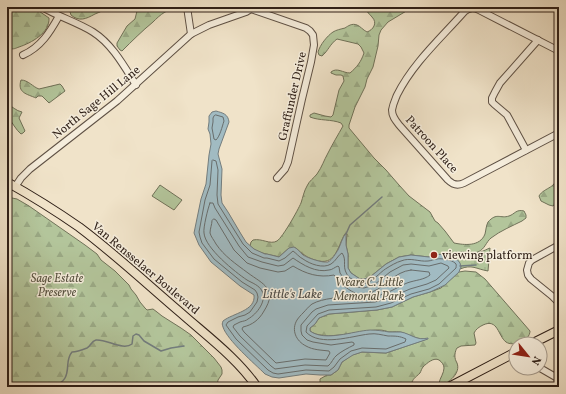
<svg xmlns="http://www.w3.org/2000/svg" width="566" height="394" font-family="Vollkorn,serif">
<style>
.green{fill:#b3c59b;stroke:#707259}
.forest{fill:url(#forest-firs);stroke:#707259}
.wetland{fill:url(#wetland-marsh);stroke:#707259}
.water{fill:#a1bbc2;stroke:#737d7e}
.lines{fill:none;stroke-linecap:round;stroke-linejoin:round}
.shore{stroke:#686d6c;stroke-width:1}
.stream{stroke:#737d7e;stroke-width:1.5}
.minor-casing{stroke:#5e5044;stroke-width:8}
.major-casing{stroke:#2e1f17;stroke-width:10}
.minor{stroke:#f5eddc;stroke-width:6}
.major{stroke:#f0e3c9;stroke-width:8}
.poi-dot{fill:#8f2418;stroke:#f5eddc;stroke-width:1.5}
.labels{text-anchor:middle;stroke-width:3;stroke-linejoin:round;paint-order:stroke}
.street-label{font-size:12px;fill:#2e1f17;stroke:#f5eddc}
.poi-label{font-size:12px;fill:#2e1f17;stroke:#f5eddc;text-anchor:start}
.park-label{font-size:12px;font-style:italic;fill:#56513f;stroke:#f5eddc}
.water-label{font-size:13px;font-style:italic;fill:#504e4a;stroke:#f5eddc}
</style>
<defs>
<pattern id="forest-firs" width="22" height="20" patternUnits="userSpaceOnUse"><rect width="22" height="20" fill="#b3c59b"/><path d="M5 1l3.5 6h-7zM16 11l3.5 6h-7z" fill="#9aa985"/></pattern>
<pattern id="wetland-marsh" width="20" height="14" patternUnits="userSpaceOnUse"><rect width="20" height="14" fill="#b3c59b"/><path d="M1 5h8M5 5V1M11 12h8M15 12V8" fill="none" stroke="#9aa985"/></pattern>
</defs>
<rect width="100%" height="100%" fill="#f0e3c9"/>
<filter id="stains"><feTurbulence type="fractalNoise" baseFrequency=".005" numOctaves="4"/><feColorMatrix values="0 0 0 0 .2 0 0 0 0 .09 0 0 0 0 .02 0 0 0 .5 -.17"/></filter>
<radialGradient id="worn" r=".72"><stop offset=".6" stop-color="#630" stop-opacity="0"/><stop offset="1" stop-color="#630" stop-opacity=".3"/></radialGradient>
<polygon class="green" points="160,185 182,200 174,210 152,196"/>
<g class="forest">
<path d="M7,7H33L49,18C50,33 31,43 19,47C16,48 13,50 10,48C4,42 7,15 7,7Z"/>
<path d="M74,7H106C103,11 100,12 95,14C86,19 79,22 71,15L70,12Z"/>
<path d="M138,7H172C170,10 168,11 165,12C160,15 156,19 153,22C142,31 132,41 122,51L120,50L117,46V43L127,26L135,19Z"/>
<path d="M364,7H413L388,22L381,30L379,35L378,46L373,67L367,79L365,87L355,107L349,125V128L374,158L386,170L399,185L409,196L430,212L435,221L438,223L445,231L454,243C464,245 480,247 485,234C486,230 486,226 488,222C497,212 500,219 509,216C515,214 516,209 524,211L526,215V218L522,221C512,226 500,231 491,238C486,242 485,249 478,252C468,256 461,247 452,257L443,254L433,255L429,257L411,255L399,257L386,264L370,277L364,279H360L351,273L348,268V254L346,245L347,234H345C337,247 336,267 315,260C308,258 302,254 296,248H289L279,257C269,254 258,254 250,246L251,242L253,240C262,238 270,245 277,241C283,237 298,210 301,203C303,197 304,191 307,186C309,181 314,178 317,174C322,167 324,160 328,153C333,143 338,135 343,126L341,123C331,119 320,121 310,117V115L314,113L325,116L331,117L333,115L339,90L344,81L343,76L341,75H336L331,73V72C337,67 343,73 350,73C357,67 361,62 364,53L361,47L358,44L337,39C330,44 328,51 322,56L319,55L318,52C320,45 327,36 333,32C336,30 341,29 345,28C348,26 352,23 357,25C360,26 363,30 367,32C373,30 378,23 372,17C369,13 366,12 364,7Z"/>
<path d="M21,80C28,80 33,87 39,89L60,84L62,86L65,91L49,103L42,96H38L36,98C27,94 17,93 21,80Z"/>
<path d="M7,104C12,106 16,111 22,112L19,118L25,131L23,133L21,134C16,130 12,122 8,117H7Z"/>
<path d="M557,173L559,174V201L553,206L549,205L541,201L539,196C544,187 559,188 555,175V174Z"/>
<polygon points="7,197 17,199 29,206 85,245 97,254 101,260 115,271 129,285 131,289 136,295 140,302 145,308 147,310 153,309 157,312 162,316 181,328 191,335 214,358 221,367 222,370 222,374 218,380 217,387 7,387"/>
<path d="M465,271L476,272L485,279L530,331C530,341 513,347 506,342C498,336 498,318 483,325C479,327 476,329 474,333L476,343L475,345L461,346L457,348C455,351 454,357 456,361C456,362 457,362 457,363C461,373 449,383 441,385L439,383C440,378 444,373 444,368C444,365 442,362 439,360C434,357 427,363 423,367C422,368 421,371 420,373C415,378 413,378 411,385L413,387H324L320,382V379L327,375H331L338,370L342,362L352,355L362,352L386,353L392,351L427,339C419,340 412,336 404,333C399,331 394,332 389,332C386,331 383,330 379,330C361,330 324,342 310,331V328L315,324L319,318L329,314L377,310L392,307L413,297L430,292L441,288L459,272Z"/>
</g>
<path class="wetland" d="M490,248L488,271C476,269 472,264 460,269L461,267L456,258C466,248 469,255 480,252C484,251 487,249 490,248Z"/>
<path class="water" d="M216,111C223,113 228,114 229,122L219,149L218,154L222,169L221,195L222,203L228,212L241,234L246,242L254,249L265,254H267L279,257L289,248L294,247C298,249 300,252 303,255C308,258 322,263 328,262C332,260 336,253 338,250C341,244 342,238 346,233V245L348,254V268L351,273L360,279H364L370,277L386,264L399,257L411,255L429,257L433,255L444,254L456,258L460,263L461,267L460,269L459,272L445,285L430,292L413,297L392,307L377,310L329,314L319,318L315,324L310,328V331C325,342 353,331 370,330C377,330 383,331 389,332C393,332 397,332 401,332C411,334 417,341 428,338V339L386,353L362,352L353,355L342,362L338,370L331,375H320L306,374L279,378L272,377L265,374C255,364 227,340 223,327C222,324 222,324 223,321C233,313 256,311 254,295L240,286L211,262L199,245L194,233L201,199L206,184L209,155L211,144L210,134L208,129L209,122V116L212,112Z"/>
<g class="lines">
<g class="shore">
<path d="M216,115L223,117L224,121C222,127 220,136 216,140L214,139L212,128L213,122V118L214,116Z"/>
<path d="M213,160L216,161L218,170L217,195L218,204L243,244L252,253L264,258H267L279,261L285,258L293,251C296,253 299,257 303,259C310,264 323,269 331,264C336,261 338,255 342,253C348,261 340,268 350,278C353,279 355,282 358,283C370,287 378,273 387,268C390,266 397,262 401,261C410,257 419,262 428,261C431,261 434,259 437,259C441,258 452,260 455,263C457,264 456,266 456,268L439,284L429,289L411,294L391,303L376,307L329,310L318,314L307,326L306,332C320,347 352,336 369,334C376,333 382,335 388,336C395,336 400,336 406,339L405,342L386,349L362,348L351,351L340,359L334,367L329,371L306,370L278,374L273,373L268,370L236,339L226,325L228,322L238,317L245,315L250,312L257,302L258,297L257,293L255,290L242,282L214,259L202,243L200,237L199,232L205,200L210,185L212,161Z"/>
<path d="M210,203H213L215,208L239,246L248,257L262,262L278,266L284,265L293,258C303,265 316,273 329,270C332,270 335,267 338,266L339,267L340,273L345,280L356,287L364,288L374,285L390,272L403,265L411,264L429,266L441,263L448,266L449,268L436,280L427,284L410,289L389,298L375,302L328,305L316,309L312,312L301,325V331L302,335L307,340L313,342L331,345L352,342L354,343V345C348,348 342,351 337,355C333,358 332,363 328,366L305,365L275,369L271,366L240,336L233,327L234,325C236,324 238,323 240,322C243,321 246,321 248,319C257,314 267,301 262,291C259,285 252,283 247,280C235,272 205,248 204,233C203,228 208,208 210,203Z"/>
<path d="M214,219L216,220L234,250L247,263L260,268L278,272L285,271L293,266C306,274 319,278 334,275C342,284 345,288 355,293L356,295L354,297C341,297 323,298 312,304C308,307 306,310 303,313C301,315 299,317 297,320C291,330 296,341 306,346C313,350 321,350 329,351L330,353L326,360L305,359L276,363L244,332L242,329L243,327C252,325 259,320 264,311C278,289 263,284 248,273C236,264 224,256 216,244C214,240 211,237 210,233C210,229 212,224 212,221Z"/>
<path d="M411,270L429,272L430,275C424,280 415,280 407,283C397,287 382,298 372,295V292C387,286 394,272 411,270Z"/>
</g>
<g class="stream">
<polyline points="346,234 350,225 382,197"/>
<polyline points="460,266 476,265"/>
<path d="M56,387C59,383 63,382 65,378C70,369 65,360 72,352C77,352 82,350 87,348C91,346 91,341 96,340C107,339 123,351 132,344L133,336L136,334L139,335L144,341L161,351L171,348L184,346"/>
</g>
<g class="minor-casing">
<g id="minor">
<path d="M42,7C59,17 77,22 93,32C112,44 124,66 136,85"/>
<polyline points="187,7 191,34"/>
<polyline points="251,9 306,28 310,31 313,35 314,45 311,62 302,99 288,162 285,169 277,178"/>
<path d="M559,51L479,10C473,7 468,8 464,12C441,38 413,63 397,95C395,100 393,104 392,110C392,117 396,121 400,126L448,180C453,185 458,186 464,183L559,133"/>
<path d="M23,55C41,47 50,32 59,16"/>
<polyline points="526,150 507,115 494,104 492,102 492,98 495,92 500,83 538,40"/>
<polyline points="15,187 21,178 30,169 117,101 191,34 209,25 246,12 254,7"/>
<polyline points="559,245 532,260 529,263 527,270 528,275 531,279 552,296 559,303"/>
<polyline points="540,368 559,379"/>
</g>
</g>
<g class="major-casing">
<g id="major">
<path d="M7,182C32,196 56,211 79,227C115,254 147,284 181,313C207,336 237,358 257,387"/>
<polyline points="531,344 559,330"/>
<polyline points="449,387 516,352"/>
</g>
</g>
<use href="#minor" class="minor"/>
<use href="#major" class="major"/>
</g>
<circle class="poi-dot" cx="434" cy="255" r="4"/>
<g class="labels">
<g class="street-label">
<text transform="translate(292 96) rotate(-77)" y="4">Graffunder Drive</text>
<text transform="translate(96 102) rotate(-39)" y="4">North Sage Hill Lane</text>
<text transform="translate(432 144) rotate(48)" y="4">Patroon Place</text>
<text transform="translate(146 268) rotate(40)" y="4">Van Rensselaer Boulevard</text>
</g>
<g class="poi-label">
<text x="442" y="259">viewing platform</text>
</g>
<g class="park-label">
<text x="57" y="282">Sage Estate<tspan x="57" dy="14">Preserve</tspan></text>
<text x="369" y="286">Weare C. Little<tspan x="369" dy="14">Memorial Park</tspan></text>
</g>
<g class="water-label">
<text x="292" y="298">Little's Lake</text>
</g>
</g>
<rect width="566" height="394" fill="none" stroke="#f0e3c9" stroke-width="24"/>
<rect x="8" y="8" width="550" height="378" fill="none" stroke="#2e1f17" stroke-width="2"/>
<rect x="12" y="12" width="542" height="370" fill="none" stroke="#2e1f17"/>
<g transform="translate(528 356) rotate(120)"><circle r="19" fill="#f5eddc" stroke="#a59b8d"/>
<path d="M0-3L7 15L0 10L-7 15Z" fill="#8f2418"/>
<text y="-6" font-size="11" font-weight="bold" text-anchor="middle" fill="#2e1f17">N</text>
</g>
<rect width="100%" height="100%" filter="url(#stains)"/>
<rect width="100%" height="100%" fill="url(#worn)"/>
</svg>
